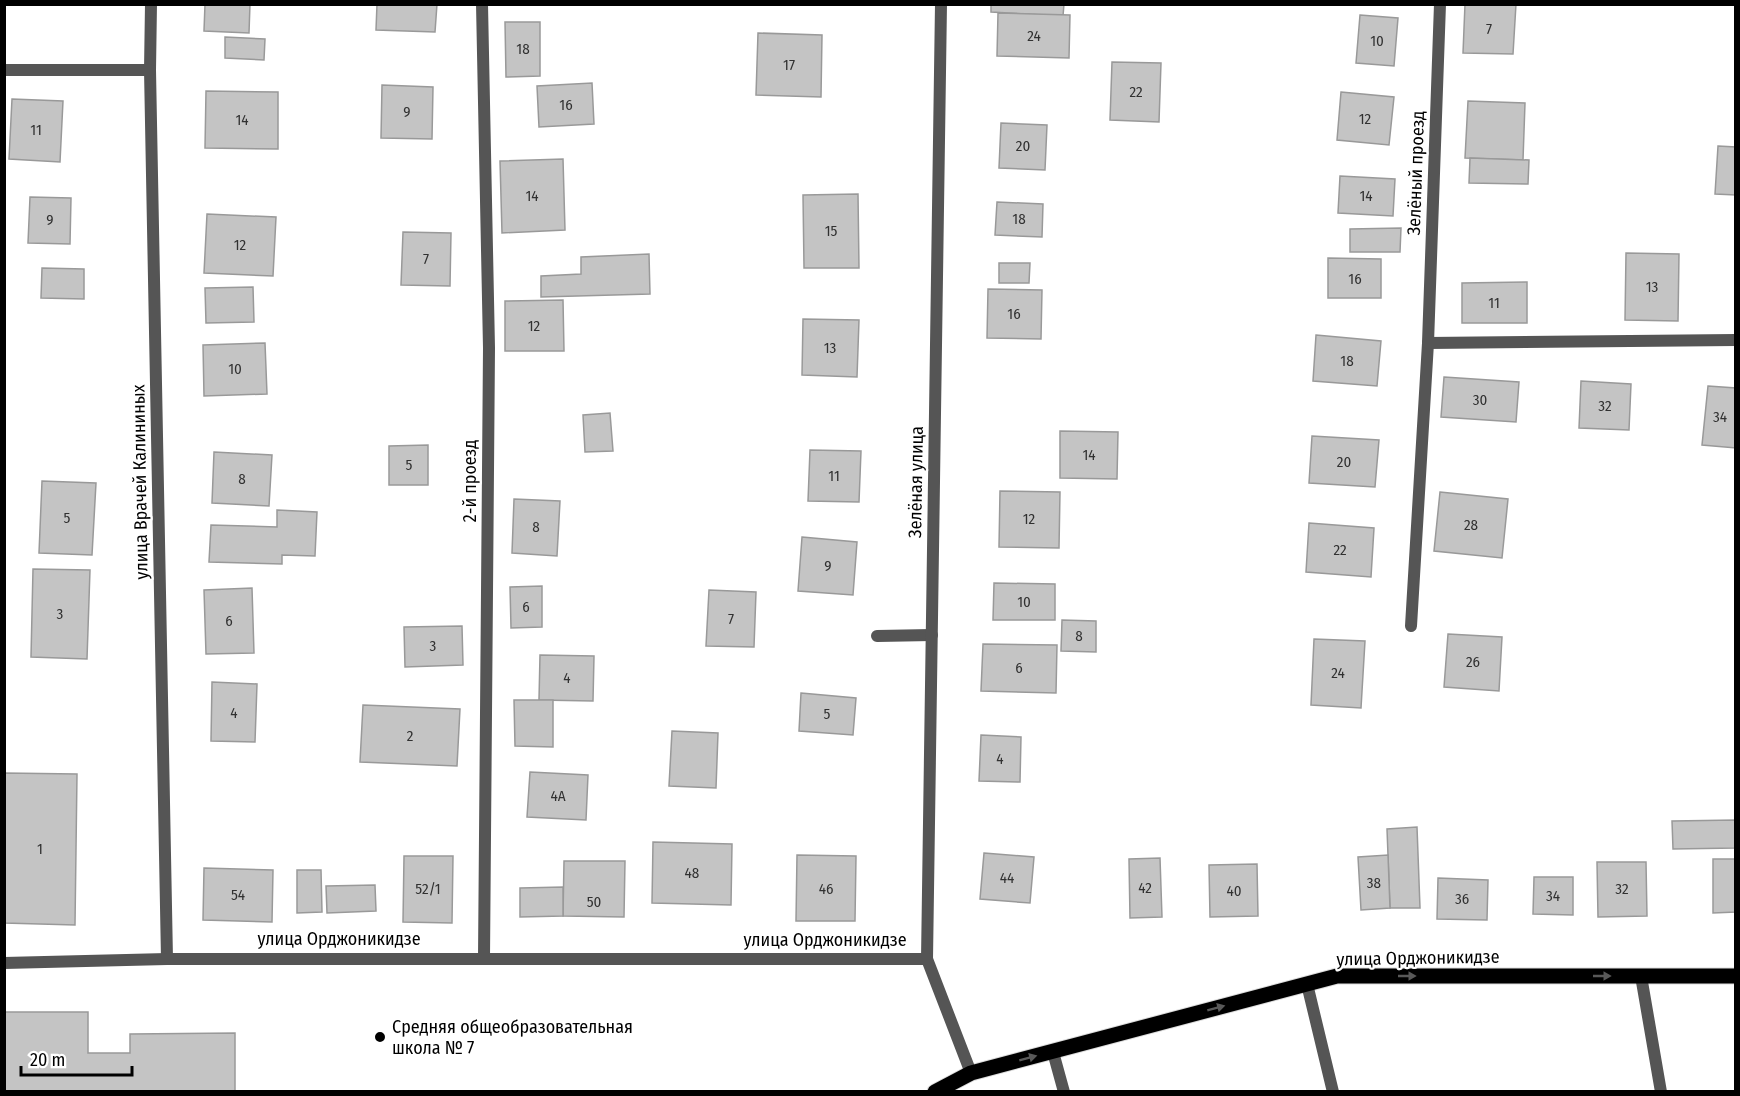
<svg xmlns="http://www.w3.org/2000/svg" width="1740" height="1096" font-family="'Fira Sans Condensed',sans-serif">
<style>
.building{fill:#c4c4c4;stroke:#999;stroke-width:1.5}
.lines{fill:none;stroke-linecap:round;stroke-linejoin:round}
.primary-casing{stroke:#dbdbdb;stroke-width:17}
.service{stroke:#555;stroke-width:12}
.minor{stroke:#555;stroke-width:12}
.primary{stroke:#000;stroke-width:15}
.oneway{fill:#595959}
.poi-dot{fill:#000;stroke:#fff;stroke-width:2}
.labels{text-anchor:middle;stroke-width:4.5;stroke-linejoin:round;paint-order:stroke}
.number-label{font-size:15px;fill:#313131}
.street-label{font-size:18px;fill:#000;stroke:#fff}
.poi-label{font-size:18px;fill:#000;stroke:#fff;text-anchor:start}
</style>
<rect width="100%" height="100%" fill="#fff"/>
<g class="building">
<polygon points="205,4 250,4 249,33 204,31"/>
<polygon points="377,4 437,4 435,32 376,30"/>
<polygon points="991,4 1064,4 1063,16 991,12"/>
<polygon points="1465,4 1516,4 1513,54 1463,53"/>
<polygon points="998,13 1070,15 1069,58 997,56"/>
<polygon points="1360,15 1398,18 1394,66 1356,63"/>
<polygon points="505,22 540,22 540,76 506,77"/>
<polygon points="758,33 822,35 821,97 756,95"/>
<polygon points="225,37 265,39 264,60 225,58"/>
<polygon points="1112,62 1161,63 1159,122 1110,120"/>
<polygon points="592,83 594,124 539,127 537,86"/>
<polygon points="382,85 433,87 432,139 381,138"/>
<polygon points="206,91 278,92 278,149 205,148"/>
<polygon points="1341,92 1394,97 1389,145 1337,140"/>
<polygon points="12,99 63,101 60,162 9,159"/>
<polygon points="1468,101 1525,103 1523,160 1465,158"/>
<polygon points="1001,123 1047,125 1045,170 999,168"/>
<polygon points="1718,146 1736,147 1736,195 1715,194"/>
<polygon points="1470,158 1529,160 1528,184 1469,183"/>
<polygon points="563,159 565,230 502,233 500,161"/>
<polygon points="1340,176 1395,179 1393,216 1338,213"/>
<polygon points="858,194 859,268 804,268 803,195"/>
<polygon points="30,197 71,198 70,244 28,243"/>
<polygon points="997,202 1043,204 1042,237 995,235"/>
<polygon points="207,214 276,217 273,276 204,273"/>
<polygon points="1401,228 1400,252 1350,252 1350,229"/>
<polygon points="403,232 451,233 450,286 401,285"/>
<polygon points="1626,253 1679,254 1678,321 1625,320"/>
<polygon points="649,254 650,294 541,297 541,276 581,274 581,257"/>
<polygon points="1328,258 1381,259 1381,298 1328,298"/>
<polygon points="999,263 1030,263 1029,283 999,283"/>
<polygon points="42,268 84,269 84,299 41,298"/>
<polygon points="1527,282 1527,323 1462,323 1462,283"/>
<polygon points="253,287 254,322 206,323 205,288"/>
<polygon points="988,289 1042,290 1041,339 987,338"/>
<polygon points="563,300 564,351 505,351 505,301"/>
<polygon points="803,319 859,320 857,377 802,375"/>
<polygon points="1316,335 1381,341 1377,386 1313,381"/>
<polygon points="265,343 267,394 204,396 203,345"/>
<polygon points="1444,377 1519,382 1516,422 1441,417"/>
<polygon points="1581,381 1631,384 1629,430 1579,428"/>
<polygon points="1708,386 1736,388 1736,448 1702,445"/>
<polygon points="610,413 613,451 585,452 583,415"/>
<polygon points="1060,431 1118,432 1117,479 1060,478"/>
<polygon points="1312,436 1379,440 1375,487 1309,483"/>
<polygon points="428,445 428,485 389,485 389,446"/>
<polygon points="810,450 861,451 859,502 808,501"/>
<polygon points="214,452 272,455 269,506 212,503"/>
<polygon points="42,481 96,483 92,555 39,553"/>
<polygon points="1000,491 1060,492 1059,548 999,547"/>
<polygon points="1440,492 1508,499 1502,558 1434,551"/>
<polygon points="514,499 560,501 557,556 512,553"/>
<polygon points="277,510 317,512 315,556 282,555 282,564 209,562 211,525 277,527"/>
<polygon points="1309,523 1374,528 1371,577 1306,572"/>
<polygon points="802,537 857,542 853,595 798,591"/>
<polygon points="33,569 90,570 87,659 31,657"/>
<polygon points="994,583 1055,584 1055,620 993,620"/>
<polygon points="542,586 542,627 511,628 510,587"/>
<polygon points="252,588 254,653 206,654 204,590"/>
<polygon points="709,590 756,592 754,647 706,646"/>
<polygon points="1062,620 1096,621 1096,652 1061,651"/>
<polygon points="462,626 463,665 405,667 404,627"/>
<polygon points="1448,634 1502,637 1499,691 1444,687"/>
<polygon points="1314,639 1365,641 1361,708 1311,705"/>
<polygon points="983,644 1057,645 1056,693 981,691"/>
<polygon points="540,655 594,656 593,701 539,700"/>
<polygon points="212,682 257,684 255,742 211,741"/>
<polygon points="801,693 856,698 853,735 799,731"/>
<polygon points="514,700 553,700 553,747 515,746"/>
<polygon points="363,705 460,709 457,766 360,762"/>
<polygon points="672,731 718,733 716,788 669,786"/>
<polygon points="981,735 1021,737 1020,782 979,781"/>
<polygon points="530,772 588,775 586,820 527,817"/>
<polygon points="4,773 77,774 75,925 4,923"/>
<polygon points="1736,820 1736,848 1673,849 1672,821"/>
<polygon points="1417,827 1420,908 1390,908 1387,829"/>
<polygon points="653,842 732,844 731,905 652,903"/>
<polygon points="984,853 1034,857 1030,903 980,899"/>
<polygon points="797,855 856,856 855,921 796,921"/>
<polygon points="1388,855 1390,908 1361,910 1358,857"/>
<polygon points="404,856 453,856 452,923 403,922"/>
<polygon points="1160,858 1162,917 1130,918 1129,859"/>
<polygon points="1713,859 1736,859 1736,912 1713,913"/>
<polygon points="564,861 625,861 624,917 563,916"/>
<polygon points="1597,862 1646,862 1647,916 1598,917"/>
<polygon points="1257,864 1258,916 1210,917 1209,865"/>
<polygon points="204,868 273,870 272,922 203,920"/>
<polygon points="297,870 321,870 322,912 297,913"/>
<polygon points="1534,877 1573,877 1573,915 1533,914"/>
<polygon points="1438,878 1488,880 1487,920 1437,919"/>
<polygon points="375,885 376,911 327,913 326,886"/>
<polygon points="563,887 563,916 520,917 520,888"/>
<polygon points="4,1012 88,1012 88,1053 130,1053 130,1034 235,1033 235,1092 4,1092"/>
</g>
<g class="lines">
<g class="primary-casing">
<polyline id="primary" points="935,1092 971,1073 1337,976 1736,976"/>
</g>
<g class="service">
<polyline points="1411,626 1428,343"/>
<polyline points="877,636 932,635"/>
<polyline points="1641,976 1661,1092"/>
<polyline points="1307,984 1333,1092"/>
<polyline points="1053,1052 1064,1092"/>
</g>
<g class="minor">
<polyline points="151,4 150,70 167,959"/>
<polyline points="482,4 489,348 484,958"/>
<polyline points="1440,4 1428,343 1736,340"/>
<polyline points="4,70 150,70"/>
<polyline points="927,959 941,4"/>
<polyline points="4,963 167,959 927,959 971,1073"/>
</g>
<use href="#primary" class="primary"/>
</g>
<defs><path id="oneway-solid" d="M-6-.8H1V-3.2L6.5 0L1 3.2V.8H-6Z" transform="scale(1.5)"/></defs>
<g class="oneway">
<use href="#oneway-solid" transform="translate(1407 976)"/>
<use href="#oneway-solid" transform="translate(1602 976)"/>
<use href="#oneway-solid" transform="translate(1216 1008) rotate(-15)"/>
<use href="#oneway-solid" transform="translate(1028 1058) rotate(-15)"/>
</g>
<circle class="poi-dot" cx="380" cy="1037" r="6"/>
<g class="labels">
<g class="number-label">
<text x="1489" y="34">7</text>
<text x="1034" y="41">24</text>
<text x="1377" y="46">10</text>
<text x="523" y="54">18</text>
<text x="789" y="70">17</text>
<text x="1136" y="97">22</text>
<text x="566" y="110">16</text>
<text x="407" y="117">9</text>
<text x="1365" y="124">12</text>
<text x="242" y="125">14</text>
<text x="36" y="135">11</text>
<text x="1023" y="151">20</text>
<text x="532" y="201">14</text>
<text x="1366" y="201">14</text>
<text x="1019" y="224">18</text>
<text x="50" y="225">9</text>
<text x="831" y="236">15</text>
<text x="240" y="250">12</text>
<text x="426" y="264">7</text>
<text x="1355" y="284">16</text>
<text x="1652" y="292">13</text>
<text x="1494" y="308">11</text>
<text x="1014" y="319">16</text>
<text x="534" y="331">12</text>
<text x="830" y="353">13</text>
<text x="1347" y="366">18</text>
<text x="235" y="374">10</text>
<text x="1480" y="405">30</text>
<text x="1605" y="411">32</text>
<text x="1720" y="422">34</text>
<text x="1089" y="460">14</text>
<text x="1344" y="467">20</text>
<text x="409" y="470">5</text>
<text x="834" y="481">11</text>
<text x="242" y="484">8</text>
<text x="67" y="523">5</text>
<text x="1029" y="524">12</text>
<text x="1471" y="530">28</text>
<text x="536" y="532">8</text>
<text x="1340" y="555">22</text>
<text x="828" y="571">9</text>
<text x="1024" y="607">10</text>
<text x="526" y="612">6</text>
<text x="60" y="619">3</text>
<text x="731" y="624">7</text>
<text x="229" y="626">6</text>
<text x="1079" y="641">8</text>
<text x="433" y="651">3</text>
<text x="1473" y="667">26</text>
<text x="1019" y="673">6</text>
<text x="1338" y="678">24</text>
<text x="567" y="683">4</text>
<text x="234" y="718">4</text>
<text x="827" y="719">5</text>
<text x="410" y="741">2</text>
<text x="1000" y="764">4</text>
<text x="558" y="801">4А</text>
<text x="40" y="854">1</text>
<text x="692" y="878">48</text>
<text x="1007" y="883">44</text>
<text x="1374" y="888">38</text>
<text x="1145" y="893">42</text>
<text x="428" y="894">52/1</text>
<text x="826" y="894">46</text>
<text x="1622" y="894">32</text>
<text x="1234" y="896">40</text>
<text x="238" y="900">54</text>
<text x="1553" y="901">34</text>
<text x="1462" y="904">36</text>
<text x="594" y="907">50</text>
</g>
<g class="street-label">
<text transform="translate(1416 173) rotate(-88)" y="6">Зелёный проезд</text>
<text transform="translate(470 481) rotate(-90)" y="6">2-й проезд</text>
<text transform="translate(140 482) rotate(-91)" y="6">улица Врачей Калининых</text>
<text transform="translate(916 482) rotate(-89)" y="6">Зелёная улица</text>
<text x="339" y="945">улица Орджоникидзе</text>
<text x="825" y="946">улица Орджоникидзе</text>
<text transform="translate(1418 958) rotate(-1)" y="6">улица Орджоникидзе</text>
</g>
<g class="poi-label">
<text x="392" y="1033">Средняя общеобразовательная<tspan x="392" dy="21">школа № 7</tspan></text>
</g>
</g>
<rect width="1740" height="1096" fill="none" stroke="#000000" stroke-width="12"/>
<path d="M21 1066v9h111v-9" fill="none" stroke="#000000" stroke-width="3"/>
<text x="30" y="1066" font-size="18" fill="#000000" stroke="#ffffff" stroke-width="4.5" paint-order="stroke">20 m</text>
</svg>
